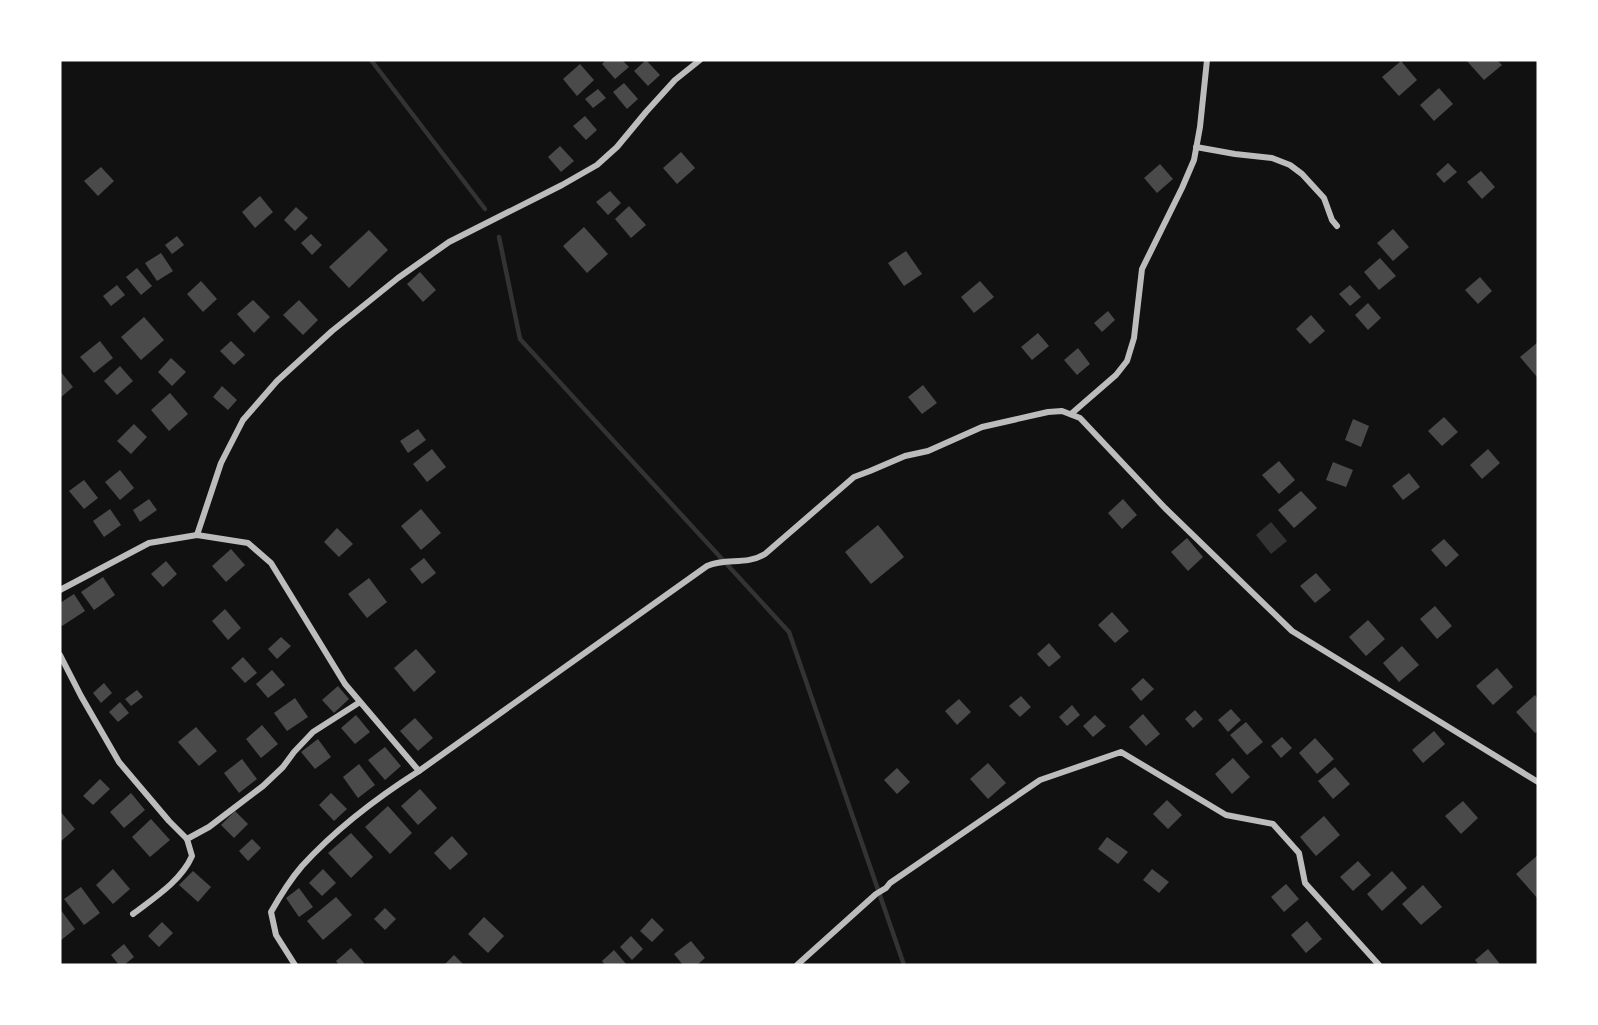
<svg xmlns="http://www.w3.org/2000/svg" width="1598" height="1025" font-family="Signika,sans-serif">
<style>
.water{fill:#333}
.lines{fill:none;stroke-linecap:round;stroke-linejoin:round}
.stream{stroke:#333;stroke-width:4.5}
.building{fill:#4a4a4a}
.minor{stroke:#bcbcbc;stroke-width:6}
</style>
<rect width="100%" height="100%" fill="#111"/>
<polygon class="water" points="1271,522 1287,541 1271,554 1256,535"/>
<g class="lines">
<g class="stream">
<polyline points="371,60 485,209"/>
<polyline points="499,237 520,339 789,632 904,965"/>
</g>
</g>
<g class="building">
<polygon points="606,60 622,60 629,67 615,79 602,64"/>
<polygon points="646,60 660,75 648,86 634,71"/>
<polygon points="1466,60 1497,60 1502,65 1484,80"/>
<polygon points="1401,61 1417,80 1399,96 1382,77"/>
<polygon points="580,64 594,80 577,96 563,79"/>
<polygon points="624,83 638,99 627,109 613,92"/>
<polygon points="1439,88 1453,104 1434,121 1420,105"/>
<polygon points="598,89 606,98 593,108 585,99"/>
<polygon points="585,116 597,130 586,140 573,126"/>
<polygon points="560,146 574,161 561,172 548,157"/>
<polygon points="681,152 695,168 677,184 663,168"/>
<polygon points="1448,163 1457,172 1444,183 1436,174"/>
<polygon points="1160,164 1173,179 1157,193 1144,178"/>
<polygon points="101,167 114,181 98,196 84,181"/>
<polygon points="1481,171 1495,187 1482,199 1467,182"/>
<polygon points="610,191 621,203 608,215 596,202"/>
<polygon points="260,196 273,212 255,228 242,212"/>
<polygon points="629,206 646,225 631,238 615,219"/>
<polygon points="296,207 308,218 295,231 284,220"/>
<polygon points="584,227 608,254 587,273 563,246"/>
<polygon points="1393,229 1409,247 1393,261 1377,243"/>
<polygon points="369,230 388,250 349,288 329,267"/>
<polygon points="311,234 322,245 312,255 301,243"/>
<polygon points="177,236 184,245 172,254 165,245"/>
<polygon points="906,251 922,274 904,286 888,263"/>
<polygon points="161,253 173,271 157,281 145,263"/>
<polygon points="1380,258 1396,276 1379,290 1364,272"/>
<polygon points="137,268 152,286 141,295 126,277"/>
<polygon points="420,272 436,290 423,302 407,284"/>
<polygon points="1480,277 1492,291 1478,304 1465,290"/>
<polygon points="201,281 217,299 203,312 187,294"/>
<polygon points="980,281 994,297 974,313 961,297"/>
<polygon points="117,285 125,295 111,306 103,296"/>
<polygon points="1350,285 1361,297 1350,306 1339,294"/>
<polygon points="253,300 270,317 254,333 237,314"/>
<polygon points="299,300 318,320 303,335 283,315"/>
<polygon points="1368,303 1381,318 1368,330 1355,315"/>
<polygon points="1108,311 1115,320 1102,332 1094,323"/>
<polygon points="1311,315 1325,331 1310,344 1296,329"/>
<polygon points="144,317 164,340 141,360 121,337"/>
<polygon points="1038,333 1049,346 1032,360 1021,347"/>
<polygon points="100,341 113,358 94,373 80,357"/>
<polygon points="231,341 245,355 234,365 220,351"/>
<polygon points="1538,342 1538,376 1537,377 1520,357"/>
<polygon points="1078,348 1090,364 1077,375 1064,360"/>
<polygon points="171,358 186,372 172,386 158,372"/>
<polygon points="120,366 133,381 117,395 104,381"/>
<polygon points="60,371 73,387 60,398"/>
<polygon points="923,385 937,403 922,414 908,397"/>
<polygon points="222,386 237,400 228,410 213,397"/>
<polygon points="170,393 188,414 169,431 151,410"/>
<polygon points="1444,417 1458,432 1442,446 1428,431"/>
<polygon points="1353,419 1369,426 1361,447 1345,440"/>
<polygon points="134,424 147,437 131,454 117,441"/>
<polygon points="418,429 426,440 408,453 400,441"/>
<polygon points="432,449 446,467 427,482 413,464"/>
<polygon points="1488,449 1500,463 1482,479 1470,465"/>
<polygon points="1279,461 1295,480 1279,494 1262,475"/>
<polygon points="1333,462 1353,470 1346,487 1326,480"/>
<polygon points="120,470 134,488 120,500 105,482"/>
<polygon points="1409,473 1420,487 1403,500 1392,486"/>
<polygon points="84,480 98,498 84,509 69,491"/>
<polygon points="1301,491 1317,508 1294,528 1278,510"/>
<polygon points="149,499 157,510 140,522 133,510"/>
<polygon points="1123,499 1137,515 1122,529 1108,513"/>
<polygon points="110,509 121,525 104,537 93,521"/>
<polygon points="421,509 441,533 421,550 401,526"/>
<polygon points="878,525 904,557 871,584 845,552"/>
<polygon points="337,528 353,544 339,557 324,542"/>
<polygon points="1187,538 1203,557 1188,571 1171,552"/>
<polygon points="1444,539 1459,555 1446,567 1431,550"/>
<polygon points="231,549 245,565 226,582 212,566"/>
<polygon points="424,558 436,573 422,584 410,569"/>
<polygon points="166,561 177,574 163,587 151,574"/>
<polygon points="1316,573 1331,590 1315,603 1300,586"/>
<polygon points="103,577 115,595 94,610 81,592"/>
<polygon points="369,578 387,602 367,618 348,594"/>
<polygon points="74,594 85,611 62,626 60,623 60,603"/>
<polygon points="1435,606 1452,626 1437,639 1420,619"/>
<polygon points="225,609 241,628 228,640 212,621"/>
<polygon points="1112,612 1129,631 1115,643 1098,625"/>
<polygon points="1368,620 1385,639 1366,656 1349,637"/>
<polygon points="281,637 291,646 277,659 268,649"/>
<polygon points="1049,643 1061,657 1049,667 1037,654"/>
<polygon points="1402,646 1419,665 1399,682 1383,663"/>
<polygon points="416,649 436,672 414,692 394,668"/>
<polygon points="243,657 257,673 245,683 231,668"/>
<polygon points="1497,668 1513,687 1493,705 1476,686"/>
<polygon points="272,670 285,685 268,698 256,684"/>
<polygon points="1143,678 1154,689 1141,701 1131,689"/>
<polygon points="104,683 112,693 101,703 93,693"/>
<polygon points="338,686 349,699 334,713 322,700"/>
<polygon points="137,690 143,697 131,706 125,699"/>
<polygon points="1535,695 1538,699 1538,731 1535,733 1516,712"/>
<polygon points="1021,696 1031,707 1020,717 1009,706"/>
<polygon points="295,698 308,717 287,731 274,713"/>
<polygon points="959,699 971,712 957,725 945,711"/>
<polygon points="120,702 129,713 118,722 109,712"/>
<polygon points="1072,705 1080,715 1067,726 1059,717"/>
<polygon points="1231,709 1241,720 1228,732 1218,720"/>
<polygon points="1195,710 1203,719 1193,728 1185,719"/>
<polygon points="1143,714 1160,734 1146,746 1129,727"/>
<polygon points="356,715 370,732 355,744 341,728"/>
<polygon points="1095,715 1106,726 1093,737 1083,726"/>
<polygon points="415,718 433,738 418,751 400,731"/>
<polygon points="1246,722 1263,742 1247,755 1230,735"/>
<polygon points="262,725 278,744 261,758 246,739"/>
<polygon points="196,727 217,751 199,766 178,742"/>
<polygon points="1434,731 1445,744 1423,763 1412,750"/>
<polygon points="1282,737 1292,748 1281,758 1271,746"/>
<polygon points="1315,738 1334,759 1317,774 1299,753"/>
<polygon points="318,739 331,757 315,769 301,752"/>
<polygon points="385,747 401,766 385,780 368,760"/>
<polygon points="1233,758 1250,777 1232,794 1215,774"/>
<polygon points="242,759 257,779 239,793 224,773"/>
<polygon points="988,763 1006,783 988,799 970,779"/>
<polygon points="359,764 375,785 358,798 343,777"/>
<polygon points="1335,767 1350,784 1333,799 1318,781"/>
<polygon points="897,768 910,782 897,794 884,780"/>
<polygon points="100,779 110,789 93,805 83,796"/>
<polygon points="420,789 437,808 418,825 401,806"/>
<polygon points="131,793 145,810 124,828 110,812"/>
<polygon points="331,793 347,809 334,821 319,805"/>
<polygon points="1167,800 1182,815 1168,829 1153,814"/>
<polygon points="1463,801 1478,818 1461,834 1445,816"/>
<polygon points="388,806 412,833 390,854 365,827"/>
<polygon points="60,811 75,829 60,842"/>
<polygon points="235,811 248,824 234,838 221,825"/>
<polygon points="1324,816 1340,835 1316,856 1300,837"/>
<polygon points="151,819 170,840 150,857 132,837"/>
<polygon points="351,833 373,857 351,878 328,853"/>
<polygon points="452,836 468,854 450,870 434,853"/>
<polygon points="1107,837 1128,852 1118,864 1098,849"/>
<polygon points="252,839 261,848 248,861 239,851"/>
<polygon points="1538,855 1538,899 1516,874"/>
<polygon points="1358,861 1371,875 1353,891 1340,877"/>
<polygon points="113,869 130,889 113,904 96,885"/>
<polygon points="323,869 336,883 322,896 309,883"/>
<polygon points="1152,869 1169,882 1159,893 1143,880"/>
<polygon points="193,871 211,887 198,902 179,885"/>
<polygon points="1392,871 1407,888 1382,911 1367,894"/>
<polygon points="1286,884 1299,899 1284,912 1271,897"/>
<polygon points="1423,885 1442,907 1421,925 1402,904"/>
<polygon points="81,887 100,913 84,925 64,899"/>
<polygon points="299,888 313,907 299,917 286,898"/>
<polygon points="336,897 352,915 323,940 307,921"/>
<polygon points="385,908 396,919 385,930 374,919"/>
<polygon points="60,909 75,929 60,941"/>
<polygon points="484,917 504,936 488,953 468,934"/>
<polygon points="652,918 664,930 652,942 640,931"/>
<polygon points="1307,921 1322,939 1306,953 1291,935"/>
<polygon points="162,922 173,933 159,947 148,936"/>
<polygon points="631,936 643,949 632,960 620,947"/>
<polygon points="691,941 705,958 697,965 683,965 674,954"/>
<polygon points="124,944 134,957 124,965 119,965 111,955"/>
<polygon points="351,948 364,963 362,965 339,965 336,961"/>
<polygon points="1488,949 1500,964 1499,965 1479,965 1475,960"/>
<polygon points="614,950 627,965 605,965 602,961"/>
<polygon points="454,955 464,965 444,965"/>
</g>
<g class="lines">
<g class="minor">
<polyline points="1196,147 1235,154 1272,158 1290,165 1302,174 1324,198 1332,220 1337,226"/>
<polyline points="1071,414 1116,375 1127,361 1134,338 1142,269 1182,188 1194,160 1200,127 1207,60"/>
<polyline points="197,535 221,463 243,420 277,381 332,331 398,278 449,242 562,185 597,165 617,147 646,112 675,80 700,60"/>
<path d="M60,590L149,543L197,535L248,543L271,563L345,684L419,771L707,566C727,557 745,566 765,554L854,477L870,471L905,456L928,451L982,427L1048,412L1062,411L1080,418L1165,508L1292,631L1538,782"/>
<path d="M60,655L81,696L119,762L169,821L187,839L192,856C181,881 154,898 133,914"/>
<polyline points="187,839 209,827 263,786 283,767 294,752 313,732 360,702"/>
<path d="M295,965L276,935L271,912C280,896 290,880 302,866C335,830 378,797 419,771"/>
<polyline points="797,965 876,894 886,888 890,883 1040,780 1121,752 1226,815 1273,824 1299,853 1305,883 1379,965"/>
</g>
</g>
<rect width="1598" height="1025" fill="none" stroke="#ffffff" stroke-width="123"/>
</svg>
